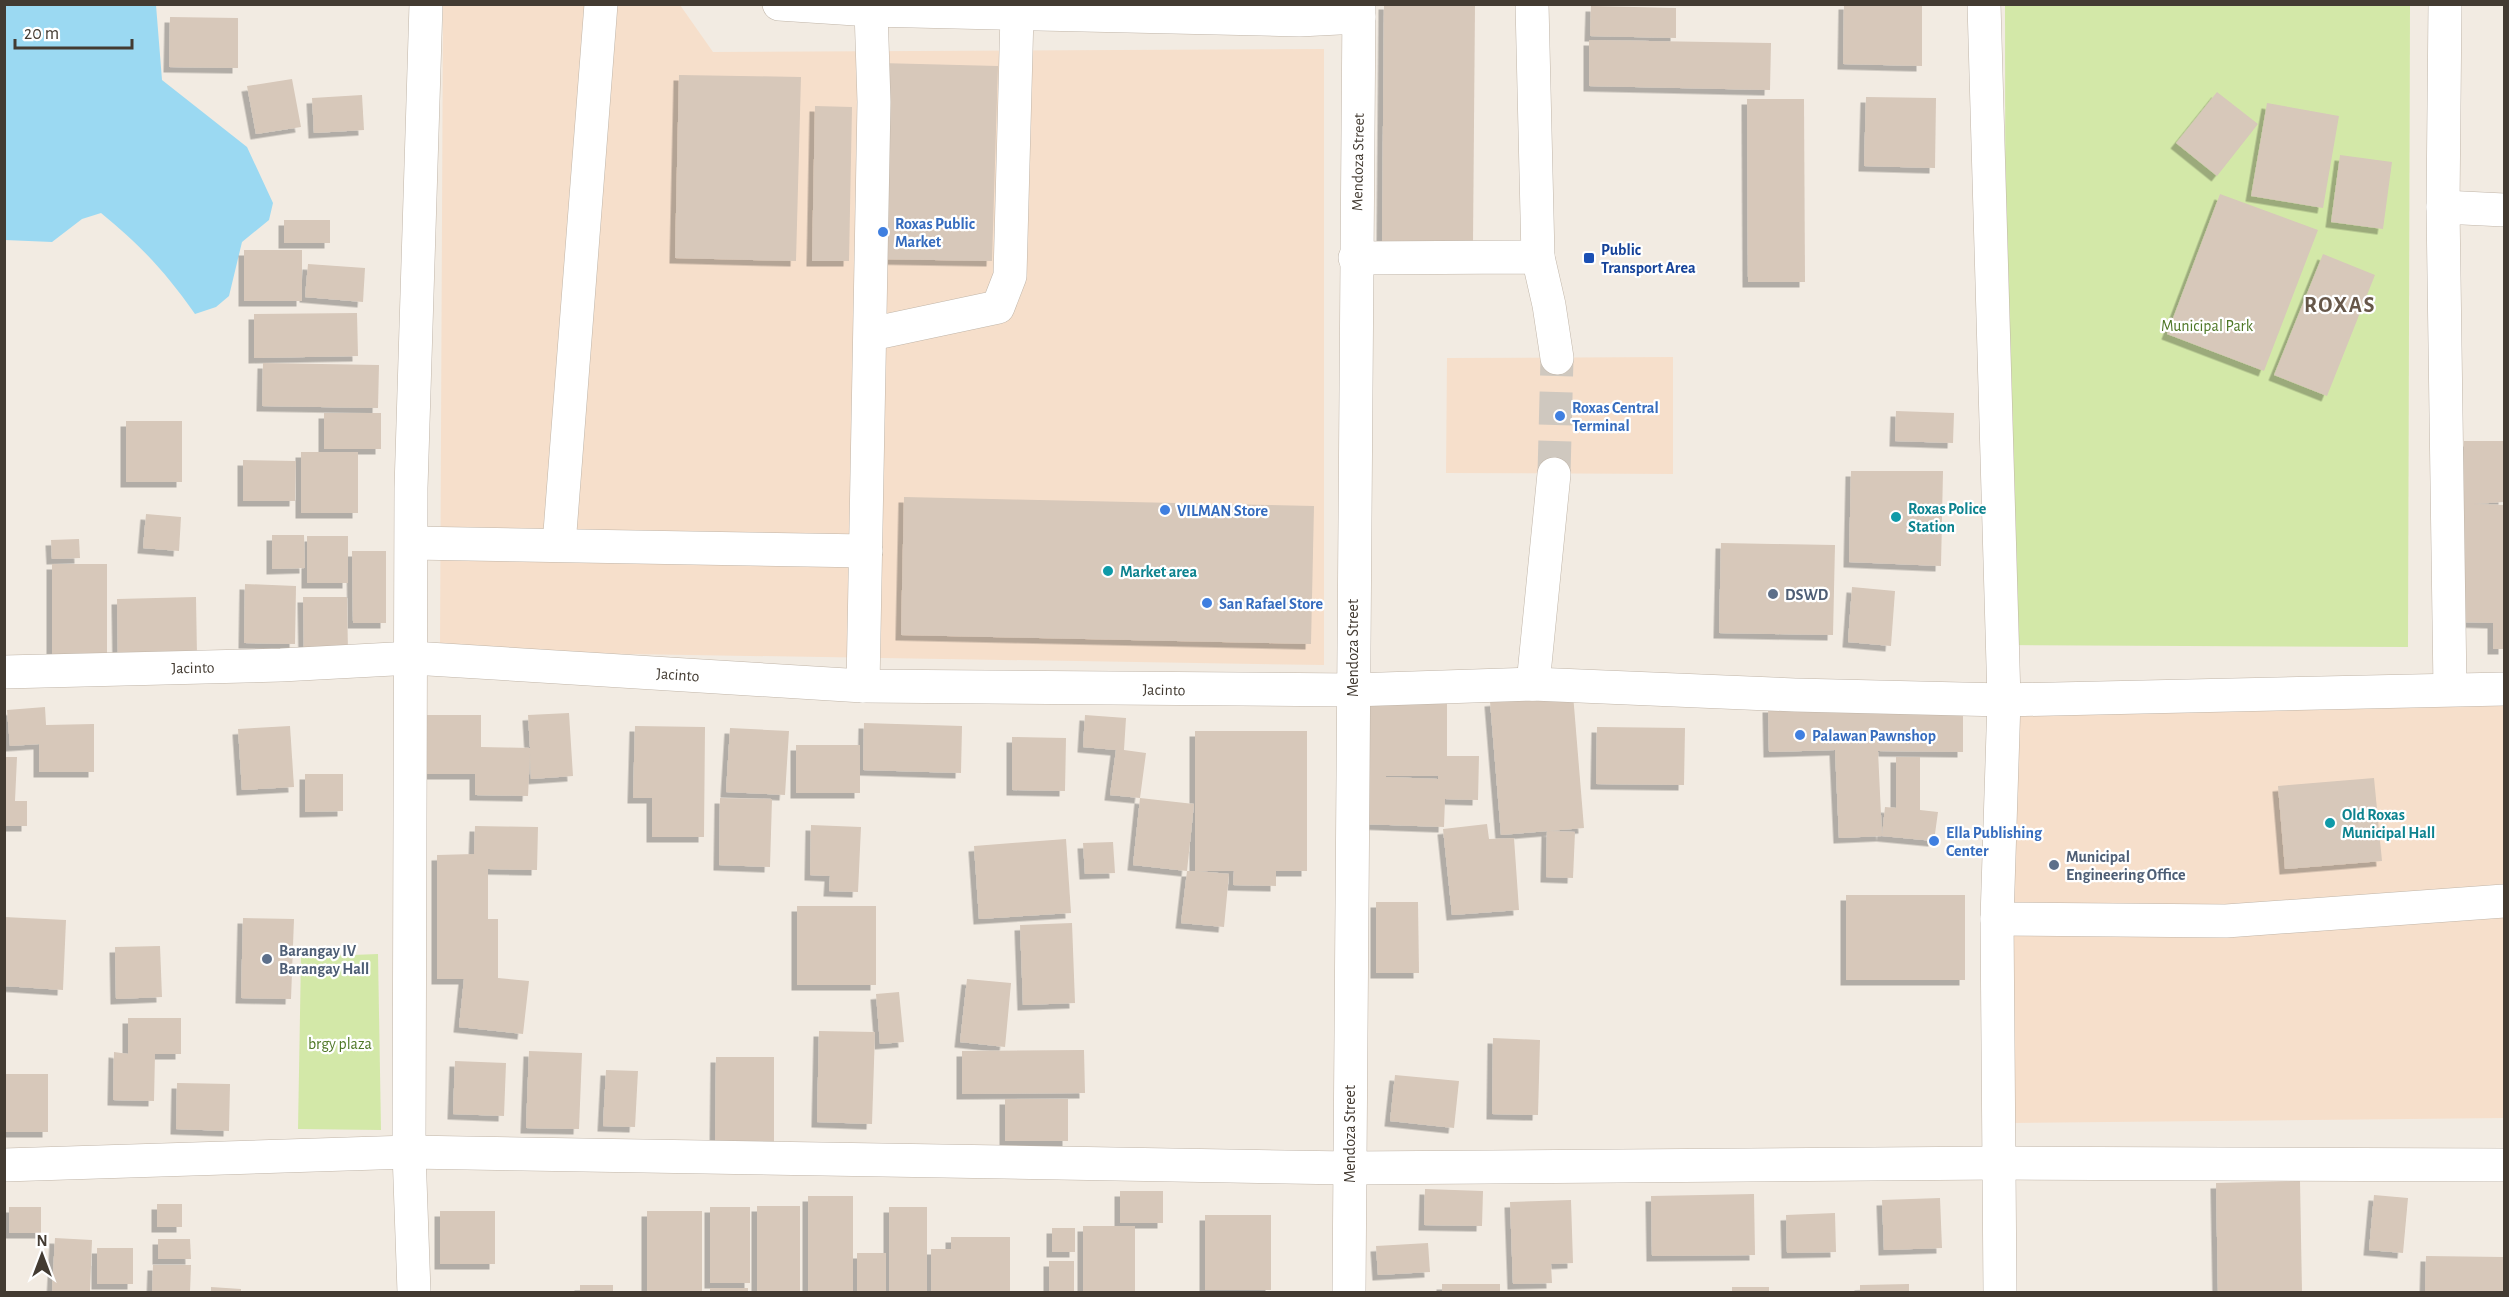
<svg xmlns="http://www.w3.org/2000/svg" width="2509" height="1297" font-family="'Alegreya Sans',sans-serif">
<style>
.commercial{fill:#f6dfcb}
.green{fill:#d3e8a8}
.water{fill:#9bd9f2}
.building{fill:#d7c8ba;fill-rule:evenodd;filter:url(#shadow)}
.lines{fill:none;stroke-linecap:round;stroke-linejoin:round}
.minor-tunnel{stroke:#cfc8bf;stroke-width:33;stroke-dasharray:33 16;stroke-linecap:butt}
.minor-casing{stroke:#c0b5a8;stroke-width:34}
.minor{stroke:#fff;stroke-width:33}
.shop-dot{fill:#3f7fe0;stroke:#fff;stroke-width:2}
.transit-dot{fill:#1a4fb4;stroke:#fff;stroke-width:2}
.culture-dot{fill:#0f9aa8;stroke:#fff;stroke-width:2}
.service-dot{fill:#5c6f8a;stroke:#fff;stroke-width:2}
.labels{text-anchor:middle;stroke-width:4.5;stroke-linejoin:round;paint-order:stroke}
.street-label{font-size:16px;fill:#433b32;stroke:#fff}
.shop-label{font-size:16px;font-weight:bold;fill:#366cbe;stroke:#fff;text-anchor:start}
.transit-label{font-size:16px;font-weight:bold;fill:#164399;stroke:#fff;text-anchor:start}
.park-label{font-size:16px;fill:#4d7625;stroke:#fff}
.culture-label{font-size:16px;font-weight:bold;fill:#0d838f;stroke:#fff;text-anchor:start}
.service-label{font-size:16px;font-weight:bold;fill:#4e5e75;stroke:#fff;text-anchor:start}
.district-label{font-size:22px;font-weight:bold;letter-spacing:1.5px;fill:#665749;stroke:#fff}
</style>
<defs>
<filter id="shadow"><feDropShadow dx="-5.5" dy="5.5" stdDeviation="0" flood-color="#0004"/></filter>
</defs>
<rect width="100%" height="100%" fill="#f2ebe2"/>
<g class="commercial">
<polygon points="443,5 680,5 713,52 1324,49 1324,665 440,651"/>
<polygon points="1673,357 1673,474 1446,473 1447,358"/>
<polygon points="2504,692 2504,1118 2011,1123 2011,700"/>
</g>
<g class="green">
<polygon points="2005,5 2410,5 2408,647 2006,645"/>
<polygon points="378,954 381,1130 298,1129 301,957"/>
</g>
<path class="water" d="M4,5H156L162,80L247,147L273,203L269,220L242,242L229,296L216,307L195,314C164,270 142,247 101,213L82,219L52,242L5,240Z"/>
<g class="building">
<polygon points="1384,4 1475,4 1473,243 1382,242"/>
<polygon points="1844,4 1922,4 1922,66 1843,64"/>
<polygon points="1591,6 1676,8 1676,38 1590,36"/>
<polygon points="170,17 238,18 238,68 169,67"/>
<polygon points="1589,40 1771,43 1770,90 1589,86"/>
<polygon points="880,63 998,66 992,261 876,259"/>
<polygon points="679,75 801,77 796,261 675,258"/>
<polygon points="292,79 301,127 256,134 247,86"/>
<polygon points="2217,92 2258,124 2217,176 2176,143"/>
<polygon points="362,95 364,130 314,133 312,98"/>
<polygon points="1866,97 1936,98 1935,168 1864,166"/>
<polygon points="1747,99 1804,99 1805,282 1748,282"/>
<polygon points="2267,103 2339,116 2323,208 2251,196"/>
<polygon points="815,106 852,107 849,261 812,261"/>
<polygon points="2340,155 2392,162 2383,229 2331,222"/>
<polygon points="2220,194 2318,230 2264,371 2167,334"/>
<rect x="284" y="220" width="46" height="23"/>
<rect x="244" y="250" width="58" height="51"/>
<polygon points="2323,254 2375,275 2327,396 2274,375"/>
<polygon points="308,264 365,268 363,302 305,297"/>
<polygon points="357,313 358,356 254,358 254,314"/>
<polygon points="263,363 379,365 378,408 262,406"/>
<polygon points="1896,411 1954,413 1953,443 1895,441"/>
<rect x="324" y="413" width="57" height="36"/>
<rect x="126" y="421" width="56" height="61"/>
<polygon points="2464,441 2504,441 2504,502 2474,504 2504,505 2504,649 2493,649 2493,623 2461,622"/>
<rect x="301" y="452" width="57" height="61"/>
<polygon points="243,460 296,461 295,501 243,501"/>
<polygon points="1851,471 1943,471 1941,566 1849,562"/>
<polygon points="904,497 1314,506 1311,644 901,635"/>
<polygon points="146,514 181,517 179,551 143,548"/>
<polygon points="272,535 304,535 305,568 272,569"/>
<rect x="307" y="536" width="41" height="47"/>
<polygon points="79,539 80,558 52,559 51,540"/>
<polygon points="1721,543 1835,545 1833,635 1719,633"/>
<polygon points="352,551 386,551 386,623 353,623"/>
<rect x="52" y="564" width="55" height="90"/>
<polygon points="245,584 296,586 295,644 244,643"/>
<polygon points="1852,587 1895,591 1891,646 1848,642"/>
<polygon points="196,597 197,657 118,659 117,599"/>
<polygon points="303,597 347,597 348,653 304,654"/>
<polygon points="1573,694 1584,828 1501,835 1490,701"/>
<path d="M1364,699H1447V756H1479L1478,800L1445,799L1444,827L1362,824ZM1386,776H1438V779L1386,777Z"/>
<polygon points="45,707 46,725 94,724 94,772 39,772 39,744 10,746 7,710"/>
<polygon points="1768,707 1963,707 1963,752 1878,751 1882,836 1839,838 1835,750 1769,752"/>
<polygon points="569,713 573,776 531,779 530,754 528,796 475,795 475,774 426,774 426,715 481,715 481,747 530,748 528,715"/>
<polygon points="1085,715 1126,718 1124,750 1146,753 1140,798 1194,804 1187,871 1133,865 1140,798 1110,795 1116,750 1083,747"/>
<polygon points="864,723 962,726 961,773 863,770"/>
<polygon points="290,726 294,787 242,790 238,729"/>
<polygon points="635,726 705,727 704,837 652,837 652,798 633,798"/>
<polygon points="1597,727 1685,728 1684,785 1596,784"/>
<polygon points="730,728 789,731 785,795 726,792"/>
<polygon points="1195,731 1307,731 1307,871 1276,871 1276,886 1233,885 1234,871 1197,871 1229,874 1224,927 1181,923 1187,871 1195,871"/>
<polygon points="1012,737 1066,738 1065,791 1012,790"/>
<rect x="796" y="745" width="64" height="48"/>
<polygon points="4,757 17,757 15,801 27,801 27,826 4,826"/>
<polygon points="1896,757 1920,757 1920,810 1938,812 1934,841 1882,836 1885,807 1896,808"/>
<polygon points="305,774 343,774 343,811 305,812"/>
<polygon points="2374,778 2382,861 2285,869 2278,786"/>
<polygon points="720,798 772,799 770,867 719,865"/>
<polygon points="1487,824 1489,839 1514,838 1519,910 1452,915 1443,829"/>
<polygon points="811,825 861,827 858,892 829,891 830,876 810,875"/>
<polygon points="475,826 538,827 537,870 488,869 488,919 498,919 498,978 529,981 523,1034 459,1027 464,979 437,979 437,855 474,854"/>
<polygon points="1547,831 1575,832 1573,878 1546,877"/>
<polygon points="1066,839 1071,913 979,919 974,846"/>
<polygon points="1113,842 1115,873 1085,874 1083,843"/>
<rect x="1846" y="895" width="119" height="85"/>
<polygon points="1376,902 1418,902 1419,973 1376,973"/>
<rect x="797" y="906" width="79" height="79"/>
<polygon points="4,917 66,920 63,990 4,986"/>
<polygon points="243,918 294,919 291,999 241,998"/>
<polygon points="1072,923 1075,1003 1023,1005 1020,925"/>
<polygon points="160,946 162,997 116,999 115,947"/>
<polygon points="967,979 1011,983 1005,1047 960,1042"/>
<polygon points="899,992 904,1042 880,1044 876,994"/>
<polygon points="128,1018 181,1018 181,1054 155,1054 154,1101 113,1100 114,1052 128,1054"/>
<polygon points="819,1031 875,1032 872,1124 817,1122"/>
<polygon points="1493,1038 1540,1040 1538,1115 1492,1114"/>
<polygon points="1084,1050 1085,1093 962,1094 962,1051"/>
<polygon points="529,1051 582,1053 579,1129 526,1128"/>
<polygon points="716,1057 774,1057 774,1148 715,1148"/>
<polygon points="455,1061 506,1063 504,1116 453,1114"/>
<polygon points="606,1070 638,1071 635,1127 603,1126"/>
<rect x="4" y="1074" width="44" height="58"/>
<polygon points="1395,1075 1459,1081 1454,1128 1390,1121"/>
<polygon points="177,1083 230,1084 229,1131 176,1129"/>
<rect x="1005" y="1099" width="63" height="42"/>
<polygon points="2300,1181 2302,1292 2218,1292 2216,1183"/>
<polygon points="1425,1189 1483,1191 1482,1226 1424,1225"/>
<rect x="1120" y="1191" width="43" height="32"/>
<polygon points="1754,1194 1755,1255 1652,1256 1651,1196"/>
<polygon points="2374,1195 2408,1198 2403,1253 2369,1250"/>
<rect x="808" y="1196" width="45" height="95"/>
<polygon points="1940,1198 1942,1248 1884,1250 1882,1200"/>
<polygon points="1571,1200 1573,1263 1551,1264 1552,1283 1513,1284 1510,1202"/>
<rect x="157" y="1204" width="25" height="23"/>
<rect x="757" y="1206" width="43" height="86"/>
<rect x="9" y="1207" width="32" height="26"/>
<rect x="710" y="1207" width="40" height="76"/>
<rect x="889" y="1207" width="38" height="85"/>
<rect x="440" y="1211" width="55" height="53"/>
<rect x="647" y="1211" width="55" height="81"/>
<polygon points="1835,1213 1836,1252 1787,1253 1786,1215"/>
<rect x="1205" y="1215" width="66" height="75"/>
<rect x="1083" y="1226" width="52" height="66"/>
<rect x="1052" y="1228" width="23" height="24"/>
<polygon points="951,1237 1010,1237 1010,1292 931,1292 931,1249 951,1249"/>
<polygon points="55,1238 92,1240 90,1292 52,1292"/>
<polygon points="158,1239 190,1239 191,1259 158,1259"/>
<polygon points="1428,1243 1430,1272 1378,1275 1376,1246"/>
<rect x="97" y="1248" width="36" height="36"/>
<rect x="857" y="1253" width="29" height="39"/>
<polygon points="2426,1256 2504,1257 2504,1292 2425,1292"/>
<rect x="1049" y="1261" width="25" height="31"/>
<polygon points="153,1265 191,1265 190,1292 152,1292"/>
<rect x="1442" y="1284" width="58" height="8"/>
<polygon points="1909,1284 1909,1292 1860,1292 1860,1285"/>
<rect x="580" y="1285" width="33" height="7"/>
<polygon points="211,1287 241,1289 241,1292 211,1292"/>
<rect x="1732" y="1287" width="37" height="5"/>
<rect x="710" y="1288" width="38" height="4"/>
</g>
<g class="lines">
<polyline class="minor-tunnel" points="1554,474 1557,358"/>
<g class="minor-casing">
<g id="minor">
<polyline points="779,4 871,10"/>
<polyline points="1532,4 1538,257"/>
<polyline points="1984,4 2004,700 1997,919 2000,1292"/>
<polyline points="2443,207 2445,4"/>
<polyline points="1355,258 1538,257 1549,305 1557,358"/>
<polyline points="871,334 998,307 1010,276 1017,14"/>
<polyline points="412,543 866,551"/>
<polyline points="559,545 601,4"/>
<polyline points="4,672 281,665 412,658 863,686 1352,690 1533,684 1795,695 2004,700 2504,689"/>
<polyline points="1533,684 1554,474"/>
<polyline points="863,686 874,102 871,10 1299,20 1359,17"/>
<polyline points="2450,689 2443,207 2504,210"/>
<polyline points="1997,919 2226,921 2504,901"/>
<polyline points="4,1165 409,1152 1349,1168 2000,1163 2504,1165"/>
<polyline points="414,1292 409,1152 411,488 426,4"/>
<polyline points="1349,1292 1359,4"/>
</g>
</g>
<use href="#minor" class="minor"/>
</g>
<g class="shop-dot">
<circle cx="883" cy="232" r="6"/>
<circle cx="1560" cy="416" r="6"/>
<circle cx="1165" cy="510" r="6"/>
<circle cx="1207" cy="603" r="6"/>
<circle cx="1800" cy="735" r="6"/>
<circle cx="1934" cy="841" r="6"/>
</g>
<rect class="transit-dot" x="1583" y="252" width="12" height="12" rx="3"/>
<g class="culture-dot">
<circle cx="1896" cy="517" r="6"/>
<circle cx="1108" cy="571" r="6"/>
<circle cx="2330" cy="823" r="6"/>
</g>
<g class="service-dot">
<circle cx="1773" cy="594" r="6"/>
<circle cx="2054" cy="865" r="6"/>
<circle cx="267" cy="959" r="6"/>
</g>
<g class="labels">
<g class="street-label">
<text transform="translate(1357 162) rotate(-89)" y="6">Mendoza Street</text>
<text transform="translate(1352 648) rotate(-90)" y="6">Mendoza Street</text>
<text transform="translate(193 667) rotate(-1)" y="6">Jacinto</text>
<text transform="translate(678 674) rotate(4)" y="6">Jacinto</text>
<text transform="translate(1164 689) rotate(1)" y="6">Jacinto</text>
<text transform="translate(1349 1134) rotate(-90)" y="6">Mendoza Street</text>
</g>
<g class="shop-label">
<text x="895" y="229">Roxas Public<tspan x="895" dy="18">Market</tspan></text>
<text x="1572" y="413">Roxas Central<tspan x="1572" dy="18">Terminal</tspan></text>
<text x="1177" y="516">VILMAN Store</text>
<text x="1219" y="609">San Rafael Store</text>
<text x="1812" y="741">Palawan Pawnshop</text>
<text x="1946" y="838">Ella Publishing<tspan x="1946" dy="18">Center</tspan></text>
</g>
<g class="transit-label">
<text x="1601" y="255">Public<tspan x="1601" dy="18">Transport Area</tspan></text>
</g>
<g class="park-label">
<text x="2207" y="331">Municipal Park</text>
<text x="340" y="1049">brgy plaza</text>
</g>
<g class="culture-label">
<text x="1908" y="514">Roxas Police<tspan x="1908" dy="18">Station</tspan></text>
<text x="1120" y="577">Market area</text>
<text x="2342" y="820">Old Roxas<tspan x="2342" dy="18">Municipal Hall</tspan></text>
</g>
<g class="service-label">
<text x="1785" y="600">DSWD</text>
<text x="2066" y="862">Municipal<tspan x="2066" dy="18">Engineering Office</tspan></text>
<text x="279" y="956">Barangay IV<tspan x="279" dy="18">Barangay Hall</tspan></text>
</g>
<g class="district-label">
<text x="2340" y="312">ROXAS</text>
</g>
</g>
<rect width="2509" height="1297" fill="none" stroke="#433b32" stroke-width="12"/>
<g transform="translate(42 1255)" stroke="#ffffff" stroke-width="4.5" paint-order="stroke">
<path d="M0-4.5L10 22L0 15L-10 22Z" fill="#433b32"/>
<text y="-9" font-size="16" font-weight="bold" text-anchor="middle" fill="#433b32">N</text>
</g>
<path d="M15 39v9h117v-9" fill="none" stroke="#433b32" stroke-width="3"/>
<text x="24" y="39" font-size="18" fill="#433b32" stroke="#ffffff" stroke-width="4.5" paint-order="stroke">20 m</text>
</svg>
